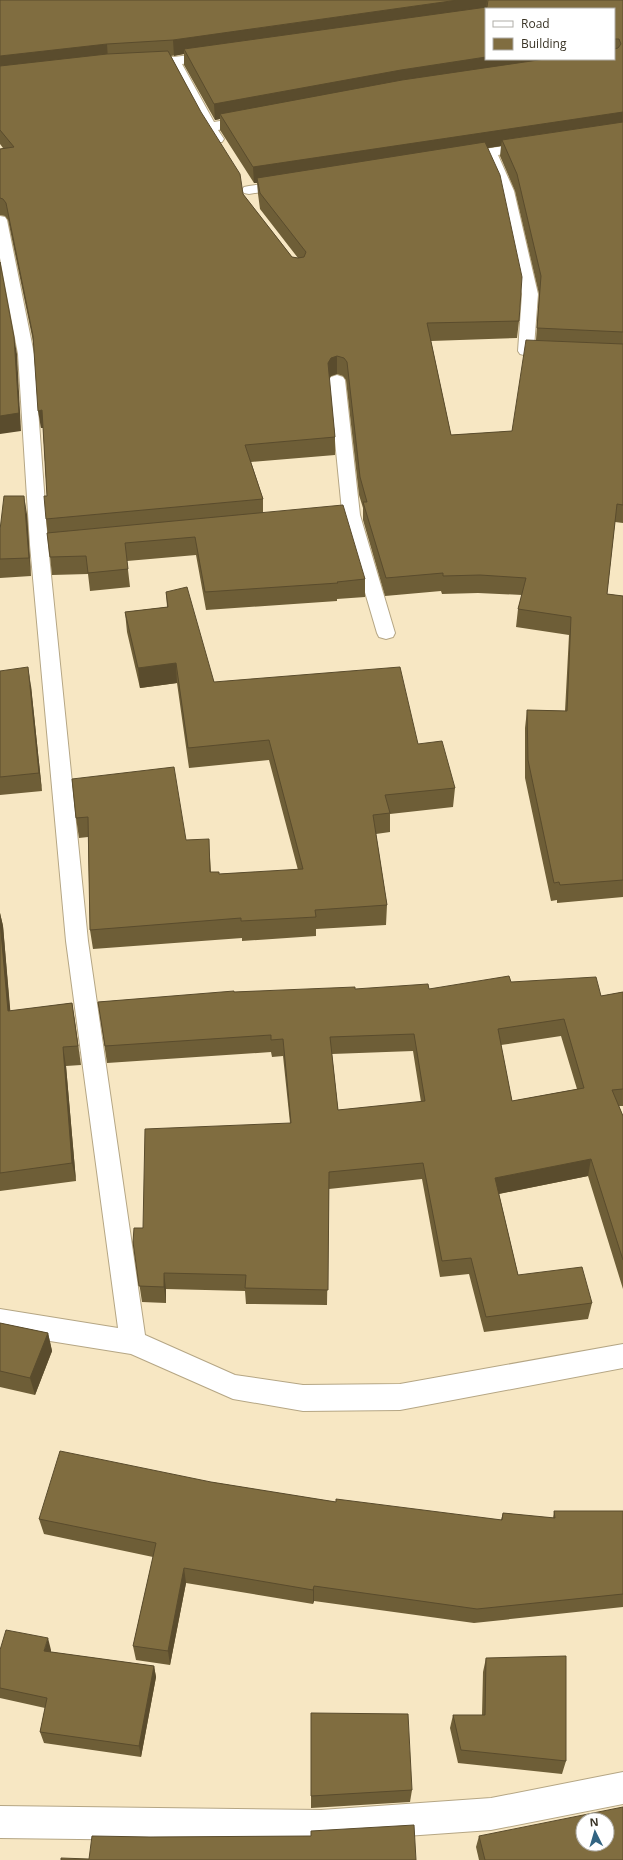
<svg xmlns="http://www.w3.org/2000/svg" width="623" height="1860" font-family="'Open Sans',sans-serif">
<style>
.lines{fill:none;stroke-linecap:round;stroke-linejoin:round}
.minor-casing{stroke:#b5a684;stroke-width:2}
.minor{fill:#fff;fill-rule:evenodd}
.wall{fill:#6e5e37;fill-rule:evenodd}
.shaded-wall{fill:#5a4c2d}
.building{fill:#806d40;stroke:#5a4c2d;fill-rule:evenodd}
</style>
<rect width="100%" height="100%" fill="#f7e7c3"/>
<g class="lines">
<g class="minor-casing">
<g id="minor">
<polygon points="214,52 218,53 220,56 218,59 182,64 214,122 250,116 255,117 257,120 255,123 218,130 224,139 222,142 212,142 210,139 170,65 140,65 138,62 140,59 144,58 174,57"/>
<path d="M530,142L535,143L537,146L535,149L498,155L514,191L538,294L534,347L551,349L553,352L551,355C541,358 530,357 520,354L518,351L522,294L500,191L485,157L459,161L454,160L452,157L454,154L459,153Z"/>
<polygon points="287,180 292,181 294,184 292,187 249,194 244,193 242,190 244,187 249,186"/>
<polygon points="0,216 5,217 7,220 34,354 48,545 88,941 145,1335 235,1375 303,1385 400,1384 623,1344 623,1368 400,1410 303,1411 233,1399 131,1354 0,1333 0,1309 118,1328 66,941 30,545 18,354 0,258"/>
<polygon points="337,375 343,377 345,380 360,515 395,633 393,637 386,639 379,637 377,633 344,521 317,524 311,523 308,519 311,515 342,511 329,380 331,377"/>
<polygon points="623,1772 623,1804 491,1830 321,1842 0,1838 0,1806 321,1810 491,1798"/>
</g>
</g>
<use href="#minor" class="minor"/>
</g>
<g class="wall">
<path d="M0,0H623V523L615,522L607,594L623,596V897L557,903V900L551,901L525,778V728L527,710L565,711L569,635L516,627L518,609L522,595L478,593L442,594L441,591L385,596L363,520V508L359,495L346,380L343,376L337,374L331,376L329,378L335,437V455L251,462L263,499V513L365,579V597L337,599V601L206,610L196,555L127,561L130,587L90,591L88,574L52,575L46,519L47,496L43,428H41L34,346L8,220L5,216L0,215V149L3,148L0,144ZM614,9V59H486ZM184,54V65L215,120L220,119V130L254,183H257L258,194L260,209L298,258L292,257L243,194L171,56ZM501,146L500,156L515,191L539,294L536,340L512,431L451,435L431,341L517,338L519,321L488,148Z"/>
<polygon points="27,514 31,576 0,578 0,530"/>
<polygon points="166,592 214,682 418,744 455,788 453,807 390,814 390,832 376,834 387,905 386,925 316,929 316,936 242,941 242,938 93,949 90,930 88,837 79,838 76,818 72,779 186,840 210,858 211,872 219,874 298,870 269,760 189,768 177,683 140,688 127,632 125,612 167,607"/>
<polygon points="0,671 31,686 42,791 0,795"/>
<polygon points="0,913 3,926 10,1011 72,1003 81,1065 66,1066 76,1181 0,1191"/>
<path d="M511,982L601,996L623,992V1106H619L623,1116V1289L588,1176L499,1194L518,1275L592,1303L588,1319L484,1332L469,1274L440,1277L422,1179L329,1189L327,1305L246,1304L245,1291L166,1289V1303L142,1302L133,1242L143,1228L290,1123L283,1056L272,1057L271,1052L107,1063L98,1002L234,992L355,989H429ZM561,1036L577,1089L512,1101L501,1045ZM413,1051L421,1102L338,1110L332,1054Z"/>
<polygon points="0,1323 48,1333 52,1351 35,1395 0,1387"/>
<polygon points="211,1482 336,1502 501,1520 503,1513 553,1518 554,1511 623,1511 623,1607 474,1623 314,1601 313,1604 186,1583 170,1665 136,1660 133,1646 153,1557 44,1534 39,1519"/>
<polygon points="0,1650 51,1650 51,1652 154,1666 156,1677 141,1757 44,1743 40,1732 45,1708 0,1698"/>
<polygon points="486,1658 566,1761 562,1774 458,1763 450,1728 453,1715 482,1715 483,1672"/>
<polygon points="311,1713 412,1790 410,1802 311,1808"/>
<polygon points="479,1836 623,1860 479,1860 476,1847"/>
</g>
<g class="shaded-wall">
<polygon points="458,0 487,0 486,12 184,49 184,54 174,56 173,40"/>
<polygon points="107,44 108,60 0,72 0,56"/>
<polygon points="486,57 486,59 577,59 220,114 220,119 215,120 214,104 401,70"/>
<polygon points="623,112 623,128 502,140 501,146 258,183 257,178 257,183 254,183 253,167"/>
<polygon points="14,337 17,354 21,431 0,434 0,416"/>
<polygon points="337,356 337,374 331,376 328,380 328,363 331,358"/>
<polygon points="42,410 44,428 41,428 38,411"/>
<polygon points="24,496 27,514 31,576 29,558"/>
<polygon points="176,663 177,683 140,688 138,668"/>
<polygon points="28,667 31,686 42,791 39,773"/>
<polygon points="0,913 3,926 12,1030 8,1011 0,921"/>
<polygon points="72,1003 75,1022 81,1065 78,1046"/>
<polygon points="63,1047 66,1066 76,1181 72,1163"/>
<polygon points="591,1159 588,1176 493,1195 495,1178"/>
<polygon points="164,1273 166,1289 166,1303 164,1287"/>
<polygon points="48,1333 52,1351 35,1395 30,1378"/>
<polygon points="184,1568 186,1583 170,1665 168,1651"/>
<polygon points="314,1586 314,1601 313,1604 313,1590"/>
<polygon points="48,1638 51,1650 48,1663 44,1651"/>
<polygon points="154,1666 156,1677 141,1757 139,1746"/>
</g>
<g class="building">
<polygon points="0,0 458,0 173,40 107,44 0,56"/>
<polygon points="488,0 623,0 623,112 253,167 220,114 402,80 545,59 614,59 614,49 618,48 621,44 619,39 615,39 614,42 614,9 486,9 486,57 401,70 214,104 184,49 487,7"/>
<polygon points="168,51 201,112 240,174 243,194 292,257 298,258 304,257 306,252 260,193 257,178 485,142 500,175 522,277 519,321 427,323 451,435 512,431 526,340 623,344 623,505 617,504 607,594 623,596 623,880 560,885 559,882 554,883 528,760 527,710 567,711 571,617 518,609 526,578 480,575 443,576 443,573 386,578 363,502 367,502 360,477 347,362 344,358 337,356 331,358 328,363 335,437 245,445 263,499 46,519 44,496 47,496 42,410 38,411 33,336 6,203 3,199 0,198 0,149 14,147 0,130 0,66 107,54"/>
<polygon points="623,122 623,332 537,328 541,276 517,174 502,140"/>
<polygon points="0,262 14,337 19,413 0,416"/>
<polygon points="4,496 24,496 29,558 0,559 0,530"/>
<polygon points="343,505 365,579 337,582 338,583 205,592 195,537 125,543 128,569 88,573 86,556 50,557 47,533"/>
<polygon points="187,587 214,682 400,667 418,744 442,741 455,788 385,795 390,813 373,815 387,905 315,910 316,917 241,921 241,918 90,930 88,817 76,818 72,779 174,767 186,840 209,839 210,872 219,872 219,874 303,869 269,740 188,748 176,663 138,668 125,612 168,607 166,592"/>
<polygon points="28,667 39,773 0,777 0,671"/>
<polygon points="0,921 8,1011 72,1003 78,1046 63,1047 72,1163 0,1173"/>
<path d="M509,976L511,982L596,977L601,996L623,992V1089L612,1090L623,1116V1260L591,1159L495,1178L518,1275L582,1267L592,1303L486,1317L471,1258L442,1261L423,1163L329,1172L328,1290L245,1288L246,1275L164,1273V1287L139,1286L133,1242L134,1228H143L145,1129L291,1123L283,1039L271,1040V1035L105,1046L98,1002L234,991V992L355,987V989L428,984L429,989ZM564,1019L584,1088L512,1101L498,1029ZM414,1034L425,1101L338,1110L330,1037Z"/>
<polygon points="0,1323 48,1333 30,1378 0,1371"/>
<polygon points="60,1451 211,1482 336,1502 336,1499 502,1520 503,1513 555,1518 554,1511 623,1511 623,1594 477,1609 314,1586 313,1590 184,1568 168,1651 133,1646 156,1543 39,1519"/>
<polygon points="6,1630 48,1638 44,1651 154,1666 139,1746 40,1732 47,1698 0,1688 0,1650"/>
<polygon points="566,1656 566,1761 461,1750 453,1715 485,1715 486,1658"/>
<polygon points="311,1713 408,1714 412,1790 311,1796"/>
<path d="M623,1807V1860H485L479,1836ZM583,1820H607V1844H583Z"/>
<polygon points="414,1825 416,1860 61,1860 61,1858 89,1859 92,1836 150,1837 311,1836 311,1831"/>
</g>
<rect x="485" y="8" width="130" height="52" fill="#ffffff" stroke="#b0aea8"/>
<rect x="493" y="21" width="20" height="6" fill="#ffffff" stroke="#b0aea8"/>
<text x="521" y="28" font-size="12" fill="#3a3426">Road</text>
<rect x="493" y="38" width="20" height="12" fill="#806d40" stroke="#b0aea8"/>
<text x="521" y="48" font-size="12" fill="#3a3426">Building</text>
<g transform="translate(595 1832) rotate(355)"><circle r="19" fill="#ffffff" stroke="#b0aea8"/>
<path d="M0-3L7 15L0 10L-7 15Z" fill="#326482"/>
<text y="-6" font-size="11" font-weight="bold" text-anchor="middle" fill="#3a3426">N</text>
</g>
</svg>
